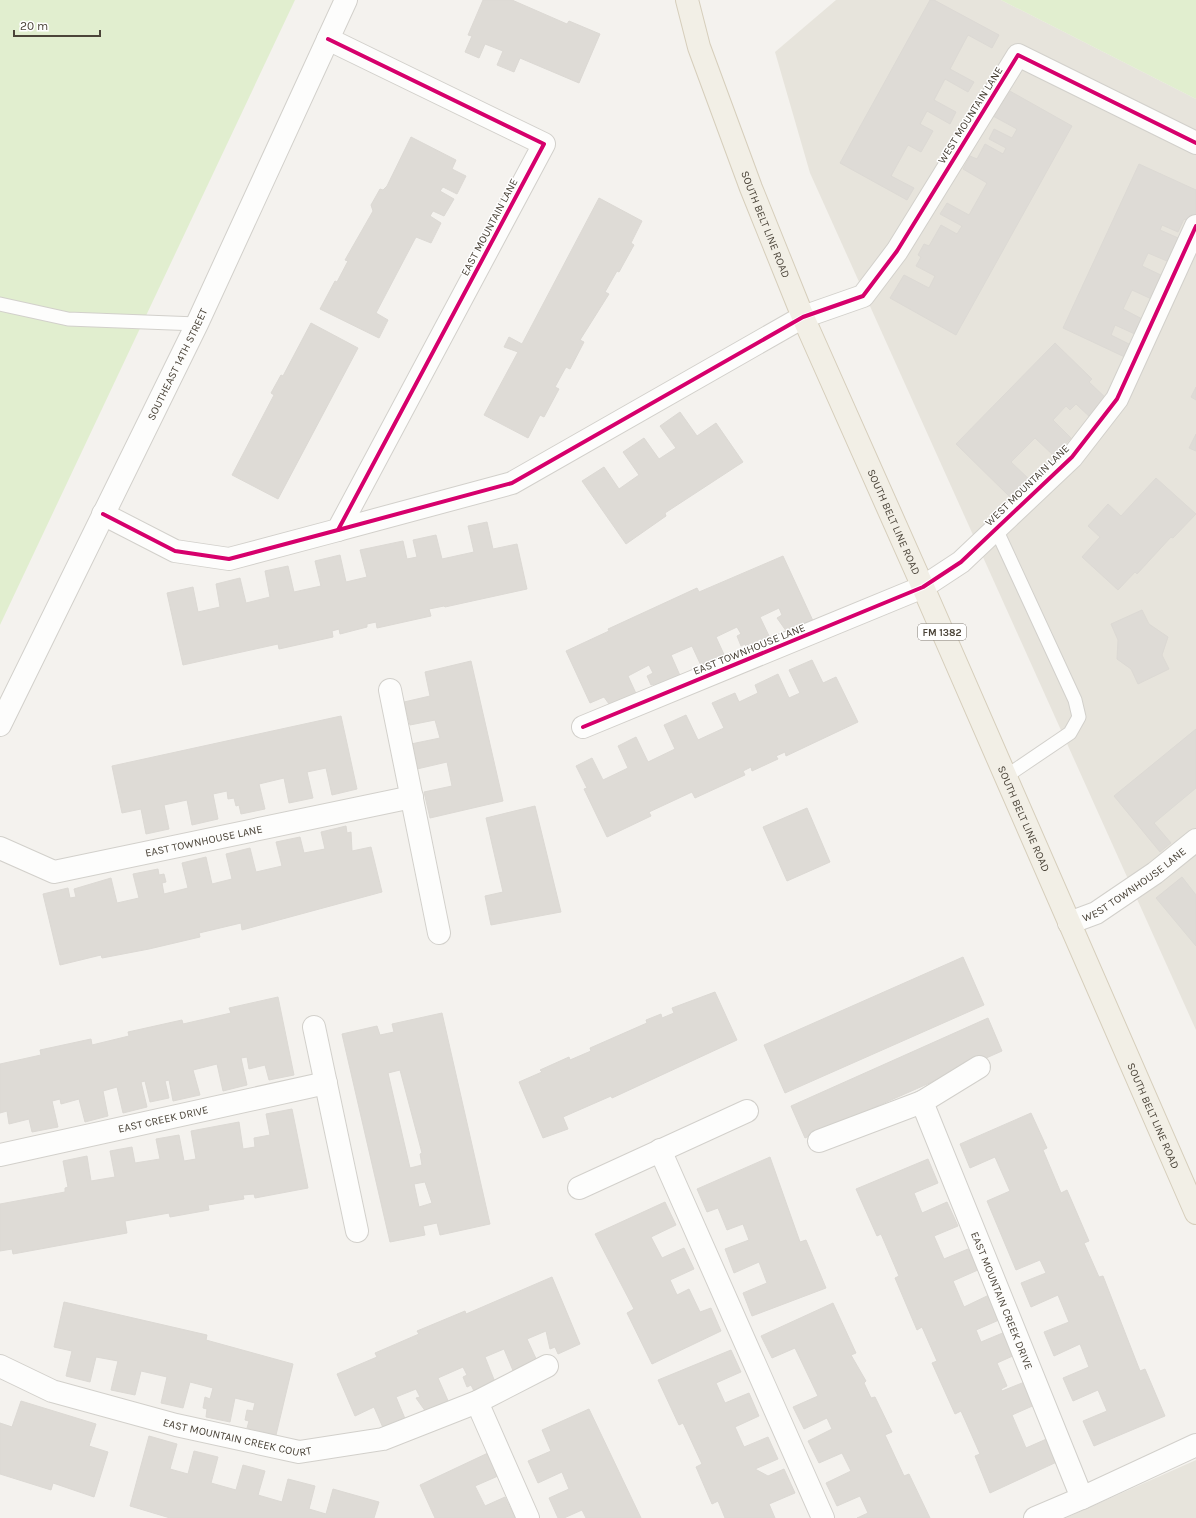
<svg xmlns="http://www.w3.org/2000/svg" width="1196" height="1518" font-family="Karla,sans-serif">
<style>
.residential{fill:#e7e4dc}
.green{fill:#e1eecf}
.building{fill:#dedbd6;stroke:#dcd9d4;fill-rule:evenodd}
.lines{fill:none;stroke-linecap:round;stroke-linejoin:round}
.service-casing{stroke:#d2d0cb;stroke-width:15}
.minor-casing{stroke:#d2d0cb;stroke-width:24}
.tertiary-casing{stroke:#d2d0cb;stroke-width:24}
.primary-casing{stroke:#d6cebb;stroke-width:24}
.service{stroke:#fdfdfc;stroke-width:13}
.minor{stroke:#fdfdfc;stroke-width:22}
.tertiary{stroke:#fdfdfc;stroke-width:22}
.primary{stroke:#f2efe6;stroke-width:22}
.cycleway-casing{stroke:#fff;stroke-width:6}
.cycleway{stroke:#d6006c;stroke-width:4}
.labels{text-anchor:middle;stroke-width:3;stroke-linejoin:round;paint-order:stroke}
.shield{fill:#fff;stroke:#817c74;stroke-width:1}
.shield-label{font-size:10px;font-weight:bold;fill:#4b4439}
.street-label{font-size:11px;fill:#4b4439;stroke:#fff}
</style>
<rect width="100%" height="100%" fill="#f4f2ee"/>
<g class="residential">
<polygon points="836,0 1001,0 1196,99 1196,1030 810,173 775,52"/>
<polygon points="1196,1460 1196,1518 1066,1518 1077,1513"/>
</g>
<g class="green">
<polygon points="0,0 295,0 0,625"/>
<polygon points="1001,0 1196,0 1196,99"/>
</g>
<g class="building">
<polygon points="483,0 512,0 567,24 569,21 600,34 579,83 520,58 514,72 497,65 503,51 485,44 479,58 465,52 472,36 468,35"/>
<polygon points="930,0 934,0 999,35 992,48 968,35 950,69 974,82 968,92 945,79 934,100 956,112 950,124 927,111 920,124 933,131 921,152 908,145 891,176 914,188 907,200 840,163"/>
<polygon points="1008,90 1072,126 956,335 890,298 904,275 929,288 935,276 916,266 921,257 918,255 924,244 929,246 941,225 957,234 962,226 940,214 947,203 969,215 987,183 963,169 970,156 977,159 985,144 1003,154 1006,148 989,139 994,129 1012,138 1017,129 993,116"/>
<polygon points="411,137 456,160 452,169 466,176 457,194 443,187 440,191 454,199 444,216 433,211 430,216 441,223 431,243 416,237 376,313 388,320 379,338 320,309 335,281 337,282 348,261 345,260 373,211 371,205 380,189 383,190 387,186"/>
<polygon points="1139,164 1196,190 1196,214 1192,223 1184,219 1178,232 1162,225 1160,230 1185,241 1174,264 1148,253 1142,266 1167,278 1156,301 1132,290 1123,309 1144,320 1137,335 1115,325 1111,335 1135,347 1129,359 1063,328"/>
<polygon points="599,198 642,221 631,243 634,245 619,272 617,271 605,292 609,294 580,340 584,342 570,369 566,367 555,387 559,389 544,417 540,415 528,438 484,415 518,352 504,347 509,337 522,344"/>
<polygon points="311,323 358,348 278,499 232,475 274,395 271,393 281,375 283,376"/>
<polygon points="1055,343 1092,379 1089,382 1109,401 1092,419 1076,404 1070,410 1066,406 1053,420 1071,438 1054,456 1035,438 1011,462 1030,480 1012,499 956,444"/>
<polygon points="1196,387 1196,400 1191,397"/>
<polygon points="680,412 697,436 716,423 743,462 665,513 666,516 626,544 582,481 604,467 619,489 639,475 623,452 644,438 659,459 676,448 660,426"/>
<polygon points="1196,434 1196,451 1189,448"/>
<polygon points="1156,478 1196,514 1173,538 1171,537 1137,574 1135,572 1118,590 1082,557 1100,537 1088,526 1108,504 1121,516"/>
<polygon points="487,522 493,549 517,544 527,589 445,607 444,606 429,609 431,616 377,628 376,622 367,624 367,627 340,634 339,629 332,631 333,637 279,649 278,644 183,665 167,593 193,587 198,612 220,607 216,584 240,578 246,603 270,597 265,571 288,566 294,592 321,586 315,561 340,555 346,582 367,577 360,550 403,541 407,559 417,557 413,540 436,535 442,559 474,552 468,526"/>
<polygon points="783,556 814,623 789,635 777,618 782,615 779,608 760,617 771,640 748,651 745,644 741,646 737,636 741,634 737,627 716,637 727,661 704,672 692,646 671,655 682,680 658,691 655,684 651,685 647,676 653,673 649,665 628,676 639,700 614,711 604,697 590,703 566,651 609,631 608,629 697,588 699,592"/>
<polygon points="1142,610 1149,624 1168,637 1162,655 1169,669 1138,684 1131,669 1117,659 1118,640 1111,624"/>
<polygon points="812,660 823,683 836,677 858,722 786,756 785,752 776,756 778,759 752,771 751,767 743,771 745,775 695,798 692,792 649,812 651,816 607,837 584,789 587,788 576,766 592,758 603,780 628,768 618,746 636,737 648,762 675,749 664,725 686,715 698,740 724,728 712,703 735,693 739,702 758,693 755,685 778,674 789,698 800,693 789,670"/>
<polygon points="471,661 503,801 430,818 424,792 452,786 447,762 417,769 411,744 440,738 435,720 410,725 404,702 430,696 425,672"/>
<polygon points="341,716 357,789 332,795 326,768 307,772 313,798 289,803 284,778 259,784 265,809 241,814 239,805 236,806 234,798 228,799 227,791 213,794 218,819 192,825 187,800 164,805 169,829 146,834 141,809 122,813 112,766"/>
<polygon points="1196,729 1196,788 1154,823 1171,843 1160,852 1114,796"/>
<polygon points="535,806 561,912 491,925 485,896 503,892 486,818"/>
<polygon points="807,808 830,862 787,881 763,827"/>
<polygon points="346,826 347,833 351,832 352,851 371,847 382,892 242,930 241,923 199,933 200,937 149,949 102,958 101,955 60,965 43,894 68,888 70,898 76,897 74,889 111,878 117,903 139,898 133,874 158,869 159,875 164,874 166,882 162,883 164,894 188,888 182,863 206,857 212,884 232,879 226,854 250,848 256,872 282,866 276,842 300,837 304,853 325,849 321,832"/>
<polygon points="1182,877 1196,895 1196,946 1156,898"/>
<polygon points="963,957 984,1005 785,1093 764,1045"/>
<polygon points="715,992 737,1040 612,1098 611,1096 563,1117 568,1129 543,1138 519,1082 542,1072 540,1070 569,1057 570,1060 591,1051 590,1048 647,1023 646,1020 661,1014 662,1018 674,1013 672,1008"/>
<polygon points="278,997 294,1075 269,1080 265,1065 249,1069 247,1057 241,1058 247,1085 223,1091 217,1064 193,1070 200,1095 173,1101 169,1080 165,1081 169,1098 150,1102 145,1081 141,1082 147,1107 123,1113 117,1087 103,1091 108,1116 85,1122 79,1099 61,1104 60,1099 52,1101 58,1127 32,1132 29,1119 9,1124 7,1111 0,1113 0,1064 41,1055 40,1050 91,1039 92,1045 129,1036 128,1032 182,1020 183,1024 231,1013 229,1008"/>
<path d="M442,1013L490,1224L440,1235L437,1223L423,1226L425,1235L390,1242L342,1034L377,1026L380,1035L394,1032L392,1024ZM400,1070L422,1153L420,1154L422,1165L410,1168L388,1073ZM425,1182L432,1203L419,1207L414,1184Z"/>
<polygon points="988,1018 1002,1051 805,1138 791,1106"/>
<polygon points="292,1109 308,1188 255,1198 254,1194 243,1195 244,1199 208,1205 209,1210 170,1217 169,1213 125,1221 127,1233 13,1254 12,1249 0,1251 0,1204 65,1192 65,1188 68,1187 63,1161 87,1156 91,1181 115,1177 110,1151 132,1147 135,1163 160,1159 156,1139 179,1135 184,1161 196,1159 191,1131 239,1122 243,1149 255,1147 254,1138 270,1135 266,1114"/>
<polygon points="1031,1113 1047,1148 1043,1150 1061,1193 1067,1190 1089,1241 1084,1243 1099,1277 1103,1276 1140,1371 1145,1369 1165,1416 1094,1446 1083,1421 1107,1411 1098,1390 1073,1401 1063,1378 1089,1367 1080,1344 1054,1356 1044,1332 1069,1322 1058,1295 1031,1307 1021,1283 1046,1273 1040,1260 1016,1270 987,1201 1010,1191 995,1157 970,1168 960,1144"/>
<polygon points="770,1157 800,1242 806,1240 826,1288 752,1316 743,1293 767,1283 759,1262 734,1273 725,1249 749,1240 743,1224 727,1230 718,1208 707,1212 697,1189"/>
<polygon points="928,1159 938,1183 914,1193 922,1213 947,1202 958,1226 934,1236 944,1259 968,1249 978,1270 953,1281 964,1307 989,1295 999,1320 976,1330 981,1342 1005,1332 1015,1355 997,1363 1007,1386 1001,1389 1002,1391 1027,1381 1037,1404 1012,1415 1026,1448 1051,1437 1061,1460 990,1493 975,1456 980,1454 961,1411 955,1414 932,1363 937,1361 922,1327 917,1330 895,1278 899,1276 881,1234 877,1236 856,1189"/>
<polygon points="665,1202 676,1225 651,1237 662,1258 684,1248 694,1269 670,1280 677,1295 689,1289 700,1312 711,1308 721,1331 652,1364 627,1313 634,1309 595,1234"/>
<polygon points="552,1277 580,1344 558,1354 555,1347 550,1349 546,1331 527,1339 538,1363 514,1373 504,1349 485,1357 495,1382 474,1391 471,1385 467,1387 463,1377 467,1375 463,1367 438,1378 449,1403 426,1412 416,1398 420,1397 416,1389 396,1397 406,1421 384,1430 374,1407 355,1416 337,1374 377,1357 375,1353 419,1334 417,1331 465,1311 466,1314"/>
<polygon points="64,1302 207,1335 206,1340 293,1364 276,1435 247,1428 249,1421 245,1420 247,1410 253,1411 255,1403 235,1398 230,1422 206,1417 207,1409 203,1408 205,1397 210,1399 213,1388 190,1382 183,1408 161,1403 167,1377 141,1371 135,1395 111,1390 118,1361 96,1357 90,1382 66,1376 72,1351 54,1347"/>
<polygon points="833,1303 856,1353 851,1355 866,1381 864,1383 871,1398 875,1397 892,1432 885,1435 904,1476 909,1474 930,1518 857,1518 868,1513 860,1496 837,1506 826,1483 851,1471 842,1453 819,1463 808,1441 832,1429 827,1418 804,1429 793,1407 818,1396 795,1348 772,1358 761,1336"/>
<polygon points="731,1350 741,1372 716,1383 725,1403 749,1393 759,1416 735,1427 744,1447 768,1437 778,1459 755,1469 768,1476 784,1469 795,1493 769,1504 775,1518 725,1518 718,1501 712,1504 696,1467 702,1464 683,1423 679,1425 658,1380"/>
<polygon points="21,1401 96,1424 89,1446 108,1452 94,1497 53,1483 51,1490 0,1474 0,1423 12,1427"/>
<polygon points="589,1409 641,1518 586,1518 582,1510 564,1518 558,1518 549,1498 569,1489 562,1472 538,1483 528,1461 551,1451 542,1430"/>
<polygon points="149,1436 177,1444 170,1469 188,1474 194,1451 218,1457 211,1483 236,1490 243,1465 265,1471 258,1495 282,1502 288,1479 315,1486 309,1509 326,1514 333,1489 379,1502 374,1518 170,1518 130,1506"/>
<polygon points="488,1453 498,1476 475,1486 485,1506 505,1497 515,1518 435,1518 420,1485"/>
</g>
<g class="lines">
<g class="service-casing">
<g id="service">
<polyline points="0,304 68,319 197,324"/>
<polyline points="996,529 1075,700 1079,717 1070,733 1005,777"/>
</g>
</g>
<g class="minor-casing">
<g id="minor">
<polyline points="103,514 175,551 229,559 338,530 544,144 328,39"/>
<polyline points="338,530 512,483 803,317 863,296 897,251 1018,55 1196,143"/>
<polyline points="390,690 439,933"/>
<polyline points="583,727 923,587 961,562 1072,457 1117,399 1196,226"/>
<path id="s1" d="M0,848L54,872L412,797"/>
<path id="s2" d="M1069,923L1096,913L1155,873L1196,840"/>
<polyline points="314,1027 357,1231"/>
<path id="s3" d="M922,1102L1082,1498"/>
<polyline points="819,1141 922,1102 979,1067"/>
<polyline points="660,1150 823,1518"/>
<path id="s4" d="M0,1155L326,1083"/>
<polyline points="579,1188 747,1111"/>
<path id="s5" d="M0,1366L52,1391L176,1425L299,1452L383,1439L477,1402L547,1366"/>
<polyline points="477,1402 528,1518"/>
<polyline points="1035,1518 1082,1498 1196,1445"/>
</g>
</g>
<g class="tertiary-casing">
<g id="tertiary">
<path id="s6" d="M0,725L197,324L346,0"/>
</g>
</g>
<g class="primary-casing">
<g id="primary">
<path id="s7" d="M687,0L699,47L751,188L803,317L923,587L1196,1213"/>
</g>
</g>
<use href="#service" class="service"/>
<use href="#minor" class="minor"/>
<use href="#tertiary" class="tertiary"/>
<use href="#primary" class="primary"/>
<g class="cycleway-casing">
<g id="cycleway">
<polyline points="103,514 175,551 229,559 338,530 544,144 328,39"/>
<polyline points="338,530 512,483 803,317 863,296 897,251 1018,55 1196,143"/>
<polyline points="583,727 923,587 961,562 1072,457 1117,399 1196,226"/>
</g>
</g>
<use href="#cycleway" class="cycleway"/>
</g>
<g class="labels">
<rect class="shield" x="918" y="624" width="48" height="16" rx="3"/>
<g class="shield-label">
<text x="942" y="636">FM 1382</text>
</g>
<g class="street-label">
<text transform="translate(970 115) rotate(-58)" y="4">WEST MOUNTAIN LANE</text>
<text dy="4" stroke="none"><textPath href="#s7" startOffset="238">SOUTH BELT LINE ROAD</textPath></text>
<text transform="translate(489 227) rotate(-62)" y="4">EAST MOUNTAIN LANE</text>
<text dy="4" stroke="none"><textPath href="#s6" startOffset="402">SOUTHEAST 14TH STREET</textPath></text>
<text transform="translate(1027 485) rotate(-44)" y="4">WEST MOUNTAIN LANE</text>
<text dy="4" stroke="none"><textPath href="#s7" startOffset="562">SOUTH BELT LINE ROAD</textPath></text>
<text transform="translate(749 649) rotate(-22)" y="4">EAST TOWNHOUSE LANE</text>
<text dy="4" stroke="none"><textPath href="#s7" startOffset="886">SOUTH BELT LINE ROAD</textPath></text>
<text dy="4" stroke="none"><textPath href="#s1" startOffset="212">EAST TOWNHOUSE LANE</textPath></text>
<text dy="4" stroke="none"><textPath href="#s2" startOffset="76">WEST TOWNHOUSE LANE</textPath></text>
<text dy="4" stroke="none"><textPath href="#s7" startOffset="1210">SOUTH BELT LINE ROAD</textPath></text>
<text dy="4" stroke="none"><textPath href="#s4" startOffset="167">EAST CREEK DRIVE</textPath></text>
<text dy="4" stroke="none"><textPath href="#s3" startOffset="214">EAST MOUNTAIN CREEK DRIVE</textPath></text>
<text dy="4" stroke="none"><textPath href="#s5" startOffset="249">EAST MOUNTAIN CREEK COURT</textPath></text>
</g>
</g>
<path d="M14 30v6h86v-6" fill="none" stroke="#4b4439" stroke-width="2"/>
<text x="20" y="30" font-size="12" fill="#4b4439" stroke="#ffffff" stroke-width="3" paint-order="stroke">20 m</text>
</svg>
